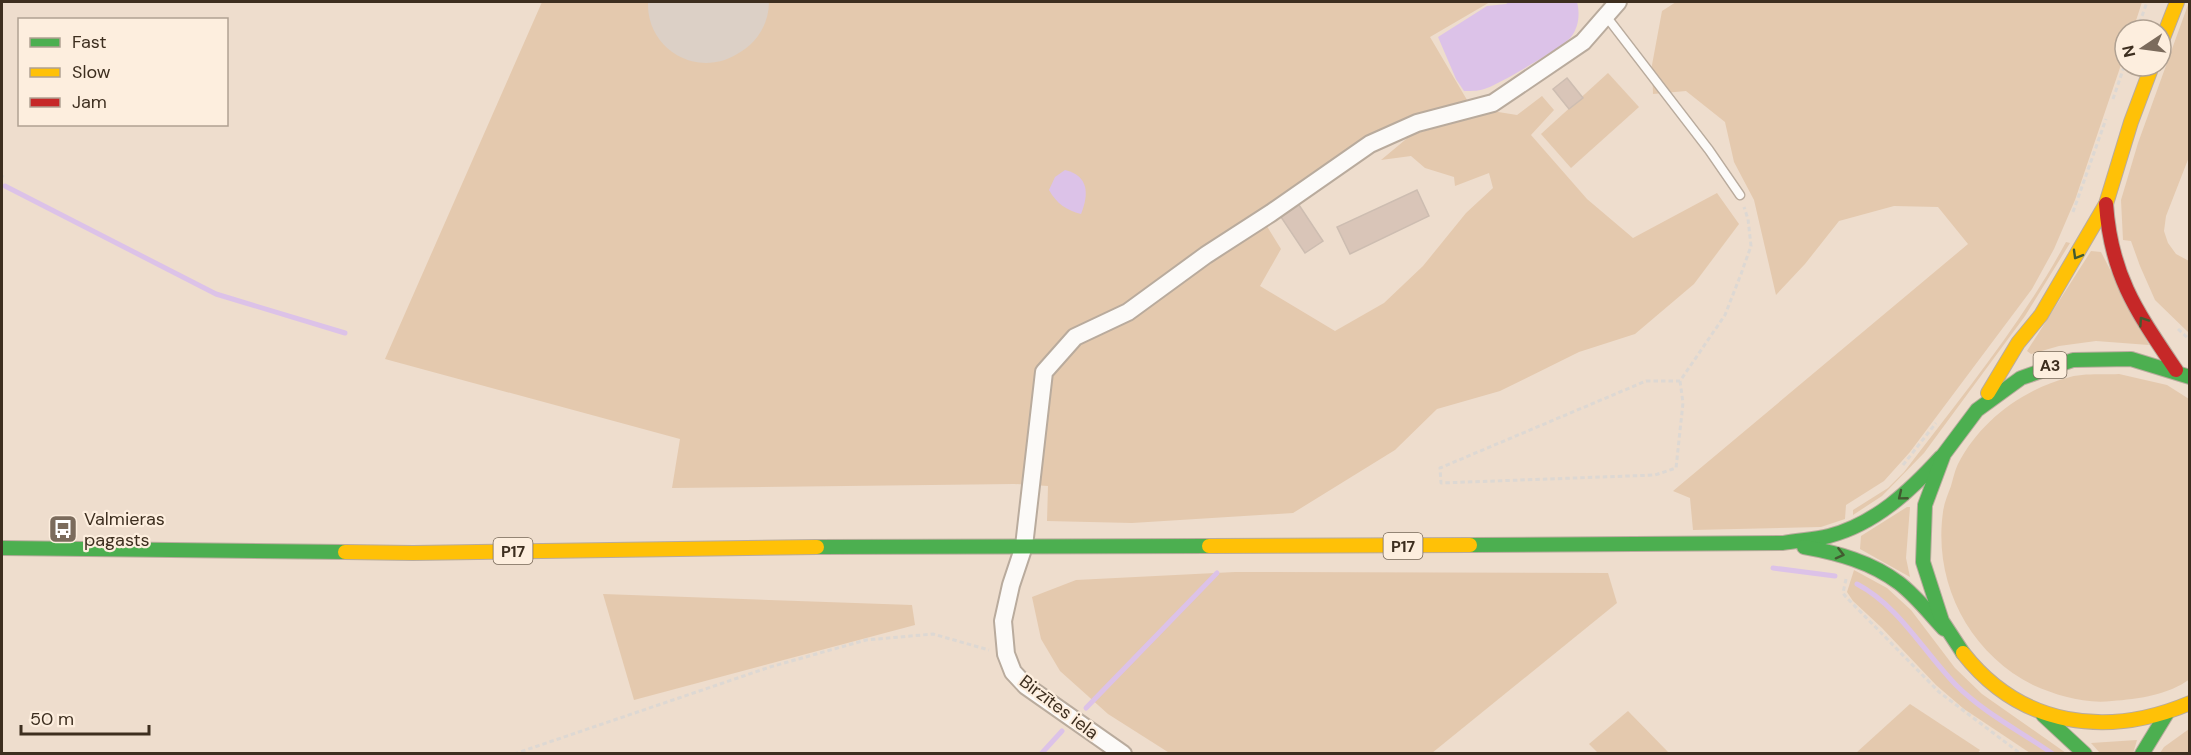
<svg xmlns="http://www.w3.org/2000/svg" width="2191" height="755" font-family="'DM Sans',sans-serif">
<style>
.green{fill:#e4c9ae}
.water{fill:#dcc2e8}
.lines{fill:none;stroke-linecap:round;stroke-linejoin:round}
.stream{stroke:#dcc2e8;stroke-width:5}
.runway{stroke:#dcd0c6;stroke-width:116}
.building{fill:#d9c5b8;stroke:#cdbdb1;stroke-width:1.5}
.lane-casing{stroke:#b9ab9d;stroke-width:11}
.street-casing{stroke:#b9ab9d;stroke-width:20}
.fast-casing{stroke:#b9ab9d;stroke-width:16}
.slow-casing{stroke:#b9ab9d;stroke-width:16}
.jam-casing{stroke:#b9ab9d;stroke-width:16}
.path{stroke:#ddd8d3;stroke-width:3;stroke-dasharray:4.5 3;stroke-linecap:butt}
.lane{stroke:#fcfaf8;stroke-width:8}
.street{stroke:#fcfaf8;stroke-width:16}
.fast{stroke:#4caf50;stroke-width:14}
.slow{stroke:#ffc107;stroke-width:14}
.jam{stroke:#c62828;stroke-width:14}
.oneway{stroke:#425b30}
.labels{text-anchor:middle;stroke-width:4.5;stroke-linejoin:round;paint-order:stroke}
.shield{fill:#fdeede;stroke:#776858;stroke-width:1.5}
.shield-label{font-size:16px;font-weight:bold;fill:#3d2e1f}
.poi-label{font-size:18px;fill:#3d2e1f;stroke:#fdeede;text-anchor:start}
.street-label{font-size:18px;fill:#3d2e1f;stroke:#fdeede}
</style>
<rect width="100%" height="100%" fill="#eeddcd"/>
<g class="green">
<polygon points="542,2 1490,2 1430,37 1470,105 1382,128 1267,210 1265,223 1281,249 1260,286 1335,331 1384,303 1423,266 1466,213 1493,188 1489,173 1455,186 1454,177 1425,168 1411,156 1381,160 1411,135 1492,111 1517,115 1542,96 1554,110 1531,135 1587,199 1633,238 1717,193 1739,224 1694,284 1635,334 1579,352 1500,391 1437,409 1395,450 1293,513 1132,523 1047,521 1048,486 1014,484 672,488 680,439 385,359"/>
<polygon points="1676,2 2142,2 2133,30 2125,30 2125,53 2075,200 2054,249 2032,289 1910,452 1884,481 1846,505 1845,519 1821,527 1693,530 1690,498 1673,491 1968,244 1938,207 1894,206 1839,221 1805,264 1776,295 1754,200 1734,162 1725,122 1686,91 1653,94 1652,65 1662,11"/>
<polygon points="2189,2 2189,157 2166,216 2164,231 2168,243 2176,254 2189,261 2189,333 2155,300 2140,266 2131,241 2123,240 2121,200 2138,143"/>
<polygon points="1608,73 1639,107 1571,168 1541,134"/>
<path d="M2066,242L2070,243L2025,316L1924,453L1882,496L1853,515V510L1888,488L1904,472C1961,397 2021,325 2066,242Z"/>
<polygon points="2091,251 2101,252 2149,345 2096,341 2059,346 2031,354 2027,351"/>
<path d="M2119,374L2167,385L2189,399L2190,679C2168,695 2138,699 2112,701C2085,704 2058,696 2033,685C1969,653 1933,583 1943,512C1944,503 1948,494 1951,486C1953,479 1955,470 1958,464C1980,421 2023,389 2070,377C2085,373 2104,375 2119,374Z"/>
<polygon points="1907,507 1910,507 1906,558 1910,577 1860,549 1861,536"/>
<polygon points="1854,570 1887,588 1911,610 1955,668 1982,694 2066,753 2030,753 1964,709 1936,685 1882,628 1853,601 1847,592"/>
<polygon points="1235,572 1608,573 1617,603 1432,753 1171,754 1108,714 1060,671 1041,639 1032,597 1076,580"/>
<polygon points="603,594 912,605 915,625 634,700"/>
<polygon points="1910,704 1980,750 1977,754 1856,753"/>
<polygon points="1628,711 1669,753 1598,753 1589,744"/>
<polygon points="2189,729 2189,753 2160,753 2164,747"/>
<polygon points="2137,740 2133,754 2100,753 2091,743"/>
</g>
<g class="water">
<path d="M1509,2H1577C1580,13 1579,27 1571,37C1563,47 1501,83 1487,88C1480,91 1473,91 1464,91L1456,79L1438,37L1487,6L1506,4Z"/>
<path d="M1065,170C1089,176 1089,194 1081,214C1066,210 1057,204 1049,190L1055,177Z"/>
</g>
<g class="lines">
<g class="stream">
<polyline points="5,186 216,294 345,333"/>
<polyline points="1773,568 1835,576"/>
<path d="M1857,584C1899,606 1923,651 1956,685C1984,713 2020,731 2053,754"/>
<polyline points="1086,708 1217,573"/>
<polyline points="1041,754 1062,731"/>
</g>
<polyline class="runway" points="706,5 711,2"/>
</g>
<g class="building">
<polygon points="1567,78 1583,98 1569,109 1553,89"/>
<polygon points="1417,190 1429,216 1350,254 1337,227"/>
<polygon points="1297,202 1323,241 1305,253 1279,214"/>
</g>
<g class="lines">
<g class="lane-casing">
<polyline id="lane" points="1606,16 1709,150 1740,195"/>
</g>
<g class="street-casing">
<polyline id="street" points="1123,754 1026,686 1013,672 1006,654 1003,621 1011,585 1024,546 1044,372 1075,337 1128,312 1206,255 1271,213 1370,144 1417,123 1493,103 1583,42 1618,2"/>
</g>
<g class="fast-casing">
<g id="fast">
<path d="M1470,545L1783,543C1798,540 1814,540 1829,536C1875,524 1910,491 1941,457"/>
<polyline points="817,547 1209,546"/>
<path d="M1804,547C1838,553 1871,562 1899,583C1916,596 1929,613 1944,629"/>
<polyline points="2,548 345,552"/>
<polyline points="1963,653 1942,621 1923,562 1925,505 1944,454 1977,410 2021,378 2073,360 2131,359 2190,377"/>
<polyline points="2043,715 2085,754"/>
<polyline points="2142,754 2167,713"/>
</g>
</g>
<g class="slow-casing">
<g id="slow">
<polyline points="2161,43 2177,2"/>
<polyline points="1988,393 2018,343 2041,315 2106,204 2131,122 2152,66"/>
<polyline points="1209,546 1470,545"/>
<polyline points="345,552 413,553 817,547"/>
<path d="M1963,653C2021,727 2107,738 2190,703"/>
</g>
</g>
<g class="jam-casing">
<path id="jam" d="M2106,204C2111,276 2137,312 2176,370"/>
</g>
<g class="path">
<polyline points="2137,30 2147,2"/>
<polyline points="2113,99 2125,64"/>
<polyline points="2,177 3,175"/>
<polyline points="2073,212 2106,119"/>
<polyline points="2178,329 2190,340"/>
<polyline points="1680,381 1683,403 1676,468 1655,475 1441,483 1440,468 1646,381 1680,381 1725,315 1741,274 1751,246 1748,219 1744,207"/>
<polyline points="1903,465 1936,423"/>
<polyline points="1846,579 1843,593 1846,597 1939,692 2021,754"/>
<polyline points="514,754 770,667 866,640 933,634 989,650"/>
</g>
<use href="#lane" class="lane"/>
<use href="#street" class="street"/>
<use href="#fast" class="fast"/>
<use href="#slow" class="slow"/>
<use href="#jam" class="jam"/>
</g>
<defs><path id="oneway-chevron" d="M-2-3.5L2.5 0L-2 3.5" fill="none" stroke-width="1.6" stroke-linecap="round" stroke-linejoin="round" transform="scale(1.5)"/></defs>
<g class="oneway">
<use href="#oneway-chevron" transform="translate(2077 255) rotate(120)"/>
<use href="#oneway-chevron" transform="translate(2143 321) rotate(-124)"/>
<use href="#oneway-chevron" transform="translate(1902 496) rotate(141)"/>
<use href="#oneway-chevron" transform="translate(1840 554) rotate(14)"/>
</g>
<defs>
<g id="bus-square" transform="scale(1.5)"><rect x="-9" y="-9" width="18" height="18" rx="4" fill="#7b6b5c" stroke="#fdeede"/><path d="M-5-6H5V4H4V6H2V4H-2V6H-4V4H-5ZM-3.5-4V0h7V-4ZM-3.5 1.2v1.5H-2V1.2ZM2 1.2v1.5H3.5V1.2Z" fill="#fff"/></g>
</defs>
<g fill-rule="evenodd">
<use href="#bus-square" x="63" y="529"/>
</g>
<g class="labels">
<g class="shield">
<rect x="2033.5" y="352" width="33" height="26" rx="4.5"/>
<rect x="1383.5" y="533" width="39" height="26" rx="4.5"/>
<rect x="493.5" y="538" width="39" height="26" rx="4.5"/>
</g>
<g class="shield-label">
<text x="2050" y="371">A3</text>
<text x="1403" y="552">P17</text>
<text x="513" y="557">P17</text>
</g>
<g class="poi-label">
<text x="84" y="525">Valmieras<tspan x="84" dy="21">pagasts</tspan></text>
</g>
<g class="street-label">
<text transform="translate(1059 707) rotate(37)" y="6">Birzītes iela</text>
</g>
</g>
<rect width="2191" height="755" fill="none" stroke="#3d2e1f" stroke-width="6"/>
<rect x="18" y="18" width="210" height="108" fill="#fdeede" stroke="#b0a192" stroke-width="1.5"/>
<rect x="30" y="38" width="30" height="9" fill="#4caf50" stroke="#b0a192" stroke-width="1.5"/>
<text x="72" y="48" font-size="18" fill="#3d2e1f">Fast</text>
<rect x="30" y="68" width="30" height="9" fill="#ffc107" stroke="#b0a192" stroke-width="1.5"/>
<text x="72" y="78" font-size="18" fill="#3d2e1f">Slow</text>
<rect x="30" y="98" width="30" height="9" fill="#c62828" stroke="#b0a192" stroke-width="1.5"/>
<text x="72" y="108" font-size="18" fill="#3d2e1f">Jam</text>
<g transform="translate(2143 48) rotate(257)"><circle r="28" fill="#fdeede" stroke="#b0a192" stroke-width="1.5"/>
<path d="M0-4.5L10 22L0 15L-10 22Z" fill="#7b6b5c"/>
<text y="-9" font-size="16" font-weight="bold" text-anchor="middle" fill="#3d2e1f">N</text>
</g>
<path d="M21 725v9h128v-9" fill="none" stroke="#3d2e1f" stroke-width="3"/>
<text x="30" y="725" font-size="18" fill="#3d2e1f" stroke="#fdeede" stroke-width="4.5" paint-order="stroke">50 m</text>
</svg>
